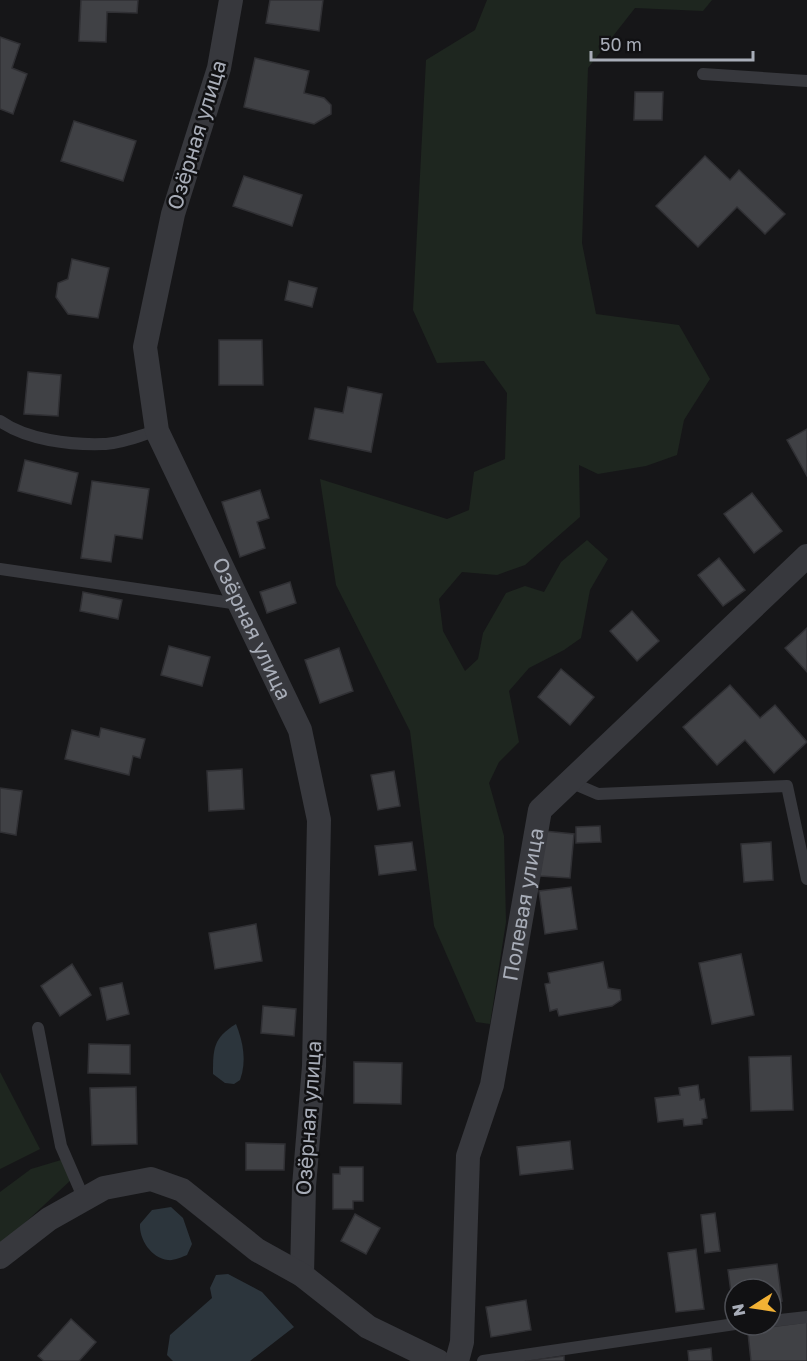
<svg xmlns="http://www.w3.org/2000/svg" width="807" height="1361" font-family="'Golos Text',sans-serif">
<style>
.green{fill:#1e261f}
.water{fill:#2c353c}
.building{fill:#404145;stroke:#303034;stroke-width:1.5}
.lines{fill:none;stroke-linecap:round;stroke-linejoin:round}
.lane{stroke:#37383d;stroke-width:12}
.street{stroke:#37383d;stroke-width:24}
.labels{text-anchor:middle;stroke-width:5;stroke-linejoin:round;paint-order:stroke}
.street-label{font-size:21px;fill:#a8adb8;stroke:#111113}
</style>
<rect width="100%" height="100%" fill="#161618"/>
<g class="green">
<polygon points="487,0 712,0 703,11 635,8 588,68 582,243 596,314 679,325 710,379 684,420 677,455 646,466 598,474 579,465 580,517 525,565 497,575 462,572 439,599 443,631 465,671 478,659 483,633 506,593 525,586 544,592 561,562 587,540 608,559 590,590 581,638 564,650 529,668 509,691 519,742 499,762 489,783 504,836 506,922 490,1024 476,1022 434,926 410,731 336,585 320,479 447,519 469,510 474,472 505,459 507,393 484,361 437,363 413,310 426,60 475,30"/>
<polygon points="0,1072 40,1149 0,1169"/>
<polygon points="61,1160 72,1179 0,1246 0,1192 31,1169"/>
</g>
<g class="water">
<path d="M236,1024C243,1042 247,1061 240,1080L234,1084L225,1083L213,1074C213,1049 213,1038 236,1024Z"/>
<path d="M171,1207L183,1218L192,1244L187,1255C182,1257 173,1261 168,1260C151,1258 139,1239 140,1224L152,1210Z"/>
<polygon points="228,1274 262,1292 294,1327 250,1361 173,1361 167,1355 170,1335 212,1298 210,1288 216,1275"/>
</g>
<g class="building">
<polygon points="81,0 138,0 137,13 107,12 106,42 79,41"/>
<polygon points="270,0 323,0 319,31 266,23"/>
<polygon points="0,37 20,44 12,68 27,74 13,114 0,109"/>
<polygon points="255,58 309,71 304,93 324,98 331,105 331,114 314,124 244,107"/>
<polygon points="635,92 663,92 662,120 634,120"/>
<polygon points="74,121 136,141 123,181 61,161"/>
<polygon points="705,156 730,180 739,170 785,214 765,234 737,207 698,247 656,206"/>
<polygon points="244,176 302,195 292,226 233,206"/>
<polygon points="72,259 109,268 98,318 68,314 56,297 58,283 68,279"/>
<polygon points="289,281 317,288 312,307 285,300"/>
<polygon points="219,340 262,340 263,385 219,385"/>
<polygon points="28,372 61,375 58,416 24,414"/>
<polygon points="348,387 382,394 371,452 309,439 315,408 343,413"/>
<polygon points="807,429 807,476 787,440"/>
<polygon points="25,460 78,473 71,504 18,491"/>
<polygon points="92,481 149,489 142,539 115,535 111,562 81,558"/>
<polygon points="260,490 269,518 257,522 265,548 240,557 222,502"/>
<polygon points="752,493 782,531 754,553 724,514"/>
<polygon points="719,558 745,590 723,606 698,575"/>
<polygon points="290,582 296,603 267,613 260,592"/>
<polygon points="83,592 122,600 118,619 80,611"/>
<polygon points="632,611 659,641 637,661 610,631"/>
<polygon points="807,628 807,672 785,648"/>
<polygon points="169,646 210,657 202,686 161,675"/>
<polygon points="339,648 353,691 320,703 305,660"/>
<polygon points="561,669 594,697 570,725 538,697"/>
<polygon points="730,685 760,718 775,705 807,742 774,773 745,740 717,765 683,727"/>
<polygon points="101,728 145,739 140,758 133,756 129,775 65,759 72,730 99,737"/>
<polygon points="242,769 244,809 209,811 207,771"/>
<polygon points="394,771 400,806 378,810 371,775"/>
<polygon points="0,788 22,791 16,835 0,832"/>
<polygon points="600,826 601,842 576,843 576,827"/>
<polygon points="544,831 574,834 570,878 540,876"/>
<polygon points="412,842 416,870 379,875 375,846"/>
<polygon points="771,842 773,880 744,882 741,844"/>
<polygon points="571,887 577,929 545,934 539,891"/>
<polygon points="256,924 262,961 215,969 209,933"/>
<polygon points="741,954 754,1015 712,1024 699,963"/>
<polygon points="603,962 608,988 620,990 621,1000 612,1006 559,1016 557,1009 550,1011 545,984 550,983 548,973"/>
<polygon points="72,964 91,995 60,1016 41,986"/>
<polygon points="122,983 129,1014 107,1020 100,988"/>
<polygon points="263,1006 296,1009 294,1036 261,1033"/>
<polygon points="89,1044 130,1045 130,1074 88,1073"/>
<polygon points="791,1056 793,1110 751,1111 749,1057"/>
<polygon points="354,1062 402,1063 401,1104 354,1103"/>
<polygon points="698,1085 700,1100 704,1099 707,1118 702,1119 702,1124 684,1126 683,1119 658,1122 655,1098 680,1095 679,1088"/>
<polygon points="136,1087 137,1144 92,1145 90,1088"/>
<polygon points="570,1141 573,1169 520,1175 517,1147"/>
<polygon points="246,1143 285,1144 284,1170 246,1170"/>
<polygon points="340,1167 363,1167 363,1201 353,1201 353,1209 333,1209 333,1174 340,1174"/>
<polygon points="715,1213 720,1251 705,1253 701,1215"/>
<polygon points="355,1214 380,1228 366,1254 341,1241"/>
<polygon points="696,1249 704,1309 676,1312 668,1253"/>
<polygon points="777,1264 782,1301 771,1302 771,1289 735,1289 733,1307 728,1270"/>
<polygon points="526,1300 531,1330 491,1337 486,1307"/>
<polygon points="71,1319 96,1342 79,1361 44,1361 38,1356"/>
<polygon points="807,1322 807,1361 751,1361 748,1333 761,1331 761,1328"/>
<polygon points="711,1348 712,1361 689,1361 688,1351"/>
<polygon points="564,1356 564,1361 526,1361"/>
</g>
<g class="lines">
<g class="lane">
<polyline points="703,74 807,81"/>
<path d="M0,421C27,440 70,445 103,444C120,444 140,435 157,431"/>
<polyline points="0,569 239,604"/>
<polyline points="570,782 598,794 787,786 807,879"/>
<polyline points="38,1028 61,1146 84,1199"/>
<polyline points="771,1321 807,1317"/>
<polyline points="483,1361 735,1324"/>
</g>
<g class="street">
<path id="s1" d="M231,0L219,68L173,214L145,347L157,431L300,730L319,820L314,1066L304,1186L302,1275"/>
<polyline points="0,1257 49,1219 104,1188 151,1179 182,1190 257,1250 302,1275 368,1327 438,1361"/>
<path id="s2" d="M457,1361L462,1342L468,1156L492,1085L540,810L807,556"/>
</g>
</g>
<g class="labels">
<g class="street-label">
<text transform="translate(197 135) rotate(-73)" y="7">Озёрная улица</text>
<text dy="7" stroke="none"><textPath href="#s1" startOffset="662">Озёрная улица</textPath></text>
<text dy="7" stroke="none"><textPath href="#s2" startOffset="464">Полевая улица</textPath></text>
<text transform="translate(309 1118) rotate(-86)" y="7">Озёрная улица</text>
</g>
</g>
<g transform="translate(753 1307) rotate(258)"><circle r="28" fill="#111113" stroke="#4d4f55" stroke-width="1.5"/>
<path d="M0-4.5L10 22L0 15L-10 22Z" fill="#f2b134"/>
<text y="-9" font-size="16" font-weight="bold" text-anchor="middle" fill="#a8adb8">N</text>
</g>
<path d="M591 51v9h162v-9" fill="none" stroke="#a8adb8" stroke-width="3"/>
<text x="600" y="51" font-size="18" fill="#a8adb8" stroke="#111113" stroke-width="4.5" paint-order="stroke">50 m</text>
</svg>
